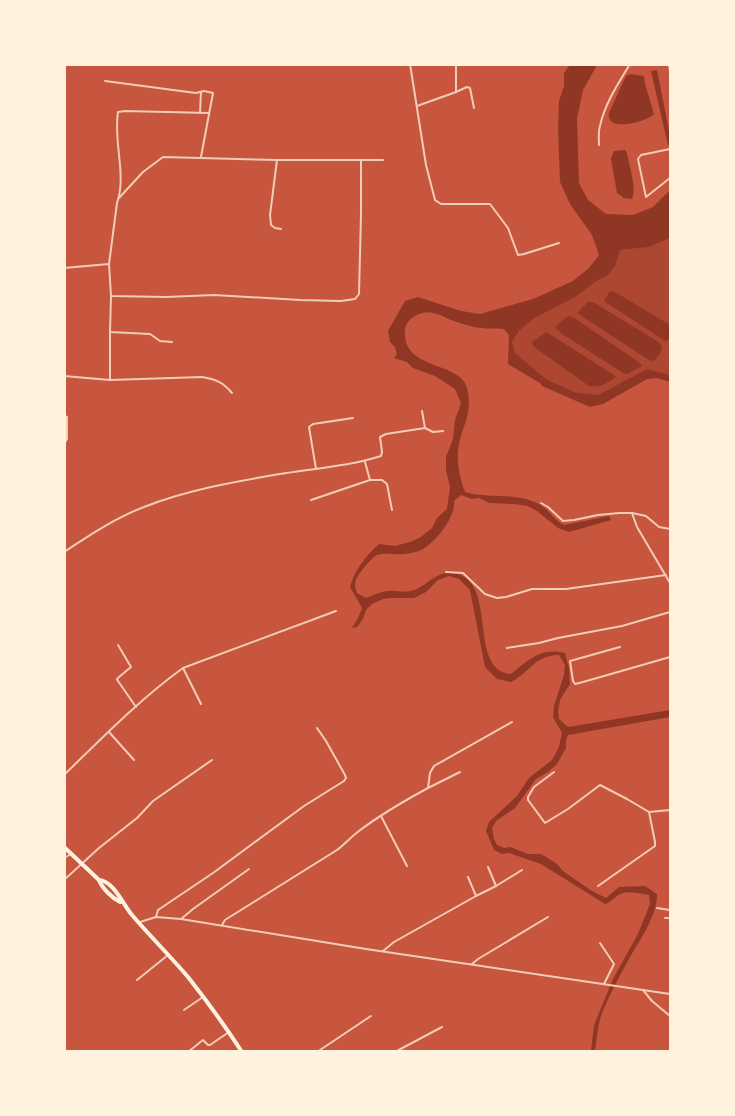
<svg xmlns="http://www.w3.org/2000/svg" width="735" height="1116" font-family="'Archivo Narrow',sans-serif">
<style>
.green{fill:#ae4732}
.water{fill:#8f3625}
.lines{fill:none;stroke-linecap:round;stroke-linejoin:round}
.minor{stroke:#f1ccb7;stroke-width:2}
.primary{stroke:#fff3e0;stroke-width:4}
</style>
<rect width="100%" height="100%" fill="#c8553d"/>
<polygon class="green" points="670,238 670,375 647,369 598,395 574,392 546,379 515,353 512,342 519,331 533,319 577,296 595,282 607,276 620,250 649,247"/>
<g class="water">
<path d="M570,65H597L583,90L577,119L579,183L588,200L606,214L633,215L653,207L670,190V238L649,247L620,250L615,266L607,276L595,282L577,296L533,319L519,331L512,342L515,353L546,379L574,392L598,395L647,369L670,375V382L657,378L647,379L603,404L590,407L542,386L540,383L508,364L509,335L504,329C496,328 488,329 481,328C472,327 462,324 454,321C440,316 431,307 415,316C408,320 404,326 405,335C406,370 461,362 467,388C474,415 460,428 458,451C457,466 460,478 465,492C485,498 506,494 526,499C531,501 539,503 543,507C551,512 555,521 564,525L609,516L611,520L569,532L558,528L537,511L528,506L514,504L489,503L479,498L472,499L461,495L454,501C456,517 436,541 423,549C418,552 411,553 405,554C396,555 385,552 377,555C372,557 358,574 356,580C354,584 356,589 357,593L366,598C373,595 381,592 388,591C396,590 404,593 411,591C427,587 433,572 452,573C500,577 466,671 511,674C529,660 540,647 565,653L569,668L570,684L560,700L558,711L559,719L568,727L670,710V717L568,735L566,740V748L557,764L548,772L536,779L515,808L496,821L492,828L494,839L497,845L504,848L510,847L528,854H541L556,863L563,871L592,891L606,898L619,887L645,886L657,894C657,916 641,938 630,957C621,973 612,990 605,1006C598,1020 597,1036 595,1051H591L594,1025L613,979L638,934L650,904L649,895C641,894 630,891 623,893C616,895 612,902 605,904L541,864L509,853L502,854L494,850L486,831L489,822L517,796L529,778L552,760L559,747L562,733L553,717L554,706L564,675L565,665L559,655C533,656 532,671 511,682L497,679L485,667L470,590L459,579L449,576L438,580L426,592L414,598H390L383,599L372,604L366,610L363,619L357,627L352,628L359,616L362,608L350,587C355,569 365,557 379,544L395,546L410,542L421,537L432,528L437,518L447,509L450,487L446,470V457L453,439L455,420L461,403L455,389L435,376L413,368L407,362L394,358L397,354L395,347L390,342L388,331L405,301L418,297L461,311L480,314L533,299L573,281L589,268L599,255L592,235L570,204L560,182L558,128L559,101L564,86V73Z"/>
<polygon points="657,70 670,136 670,145 668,145 651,71"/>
<path d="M630,74L644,76L645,84L654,114C647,122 605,133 609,113L624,80L626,76Z"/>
<path d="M625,150L627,153C629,165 637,188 632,199L624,198L617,193L611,159L614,151Z"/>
<path d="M610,291L615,292L670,325C671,331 672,339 666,341L662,339L604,301Z"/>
<polygon points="588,302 593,302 657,341 662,346 660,353 654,361 649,360 577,313"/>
<polygon points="568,316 573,317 640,363 642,366 627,374 623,373 561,333 555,328 560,322"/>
<path d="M546,332L614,375L616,377C607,383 600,388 589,386L533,346L532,342Z"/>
</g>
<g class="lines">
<g class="minor">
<polyline points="410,64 426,165 435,200 441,204 490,204 508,228 518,255 524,254 559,243"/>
<polyline points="669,64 670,72"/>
<polyline points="105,81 196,93 204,91 213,93 201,157"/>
<polyline points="456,92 467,87 470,88 474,108"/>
<polyline points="417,106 456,92 456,64"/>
<polyline points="200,113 201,92"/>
<path d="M599,145C599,139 598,132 600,126C605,103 618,84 630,64"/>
<polyline points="670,149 641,155 638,159 646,197 670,178"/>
<polyline points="277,160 270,215 271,225 275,228 281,229"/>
<polyline points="119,198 143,172 163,157 277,160 383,160"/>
<path d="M109,264L117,203C127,175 113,142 118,112L125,111L209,113"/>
<polyline points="64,268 109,264 111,296 166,297 214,295 300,300 341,301 355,299 359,294 361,214 361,160"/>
<polyline points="111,296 110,332 150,334 160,341 172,342"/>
<path d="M64,376L110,380L202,377C215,379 223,382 232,393"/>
<polyline points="110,380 110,332"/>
<polyline points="64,415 67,417 67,439 64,444"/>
<polyline points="425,428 433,432 443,431"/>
<polyline points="365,462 370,480 382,480 387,484 392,510"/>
<polyline points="316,469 309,427 313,424 353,418"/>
<polyline points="311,500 370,480"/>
<polyline points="541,503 548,507 563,521 574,520 598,515 619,513 632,513 646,516 659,527 670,529"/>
<polyline points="632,513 637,527 670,583"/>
<path d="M64,552C90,535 115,518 144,507C189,489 239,481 286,473C318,468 350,466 381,456L382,452L380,437L386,434L425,428L422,411"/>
<polyline points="446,572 463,573 485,594 497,598 506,597 532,589 566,589 666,575"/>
<polyline points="118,645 131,667 119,677 117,679 118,681 136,707"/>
<polyline points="620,647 570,661 573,681 575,684 583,682 670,657"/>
<polyline points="507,648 539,643 558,638 622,626 670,612"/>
<polyline points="183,668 201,704"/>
<polyline points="109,732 134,760"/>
<polyline points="670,733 670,737"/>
<polyline points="554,772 534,787 528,797 528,800 545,823 568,809 600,785 627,799 649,812 670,810"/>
<path d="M64,775C102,738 140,699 183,668L336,611"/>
<polyline points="428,788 460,772"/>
<polyline points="381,816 407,866"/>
<polyline points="64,858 71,854"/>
<polyline points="64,880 99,848 137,818 153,801 212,760"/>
<polyline points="496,886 522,870"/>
<polyline points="598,886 655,846 655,842 649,812"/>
<polyline points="476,896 496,886 488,867"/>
<polyline points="657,908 670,910"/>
<polyline points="156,917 158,910 213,873 304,806 344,781 346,778 345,775 326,741 317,728"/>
<polyline points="665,918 670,918"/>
<polyline points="181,919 193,909 249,869"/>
<polyline points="140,922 156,917 181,919 366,949 670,994"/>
<path d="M222,925L225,920L337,850C345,844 351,837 359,831C380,815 404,801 428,788L430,773L434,766L512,722"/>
<polyline points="600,943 614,964 604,984"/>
<polyline points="383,951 394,942 476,896 468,877"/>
<polyline points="472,964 478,959 548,917"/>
<polyline points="137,980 168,955"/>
<polyline points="643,990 652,1001 670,1016"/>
<polyline points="184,1010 203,997"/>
<polyline points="188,1052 203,1040 208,1045 210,1045 229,1032"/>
<polyline points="317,1052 371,1016"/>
<polyline points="395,1052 442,1027"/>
</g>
<g class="primary">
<path d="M64,847L99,880C102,888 112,898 120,902"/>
<path d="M99,880C114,881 123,905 132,915C150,936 170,956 188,977C207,1001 225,1026 242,1052"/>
</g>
</g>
<rect width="735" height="1116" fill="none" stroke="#fff3e0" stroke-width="132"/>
</svg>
